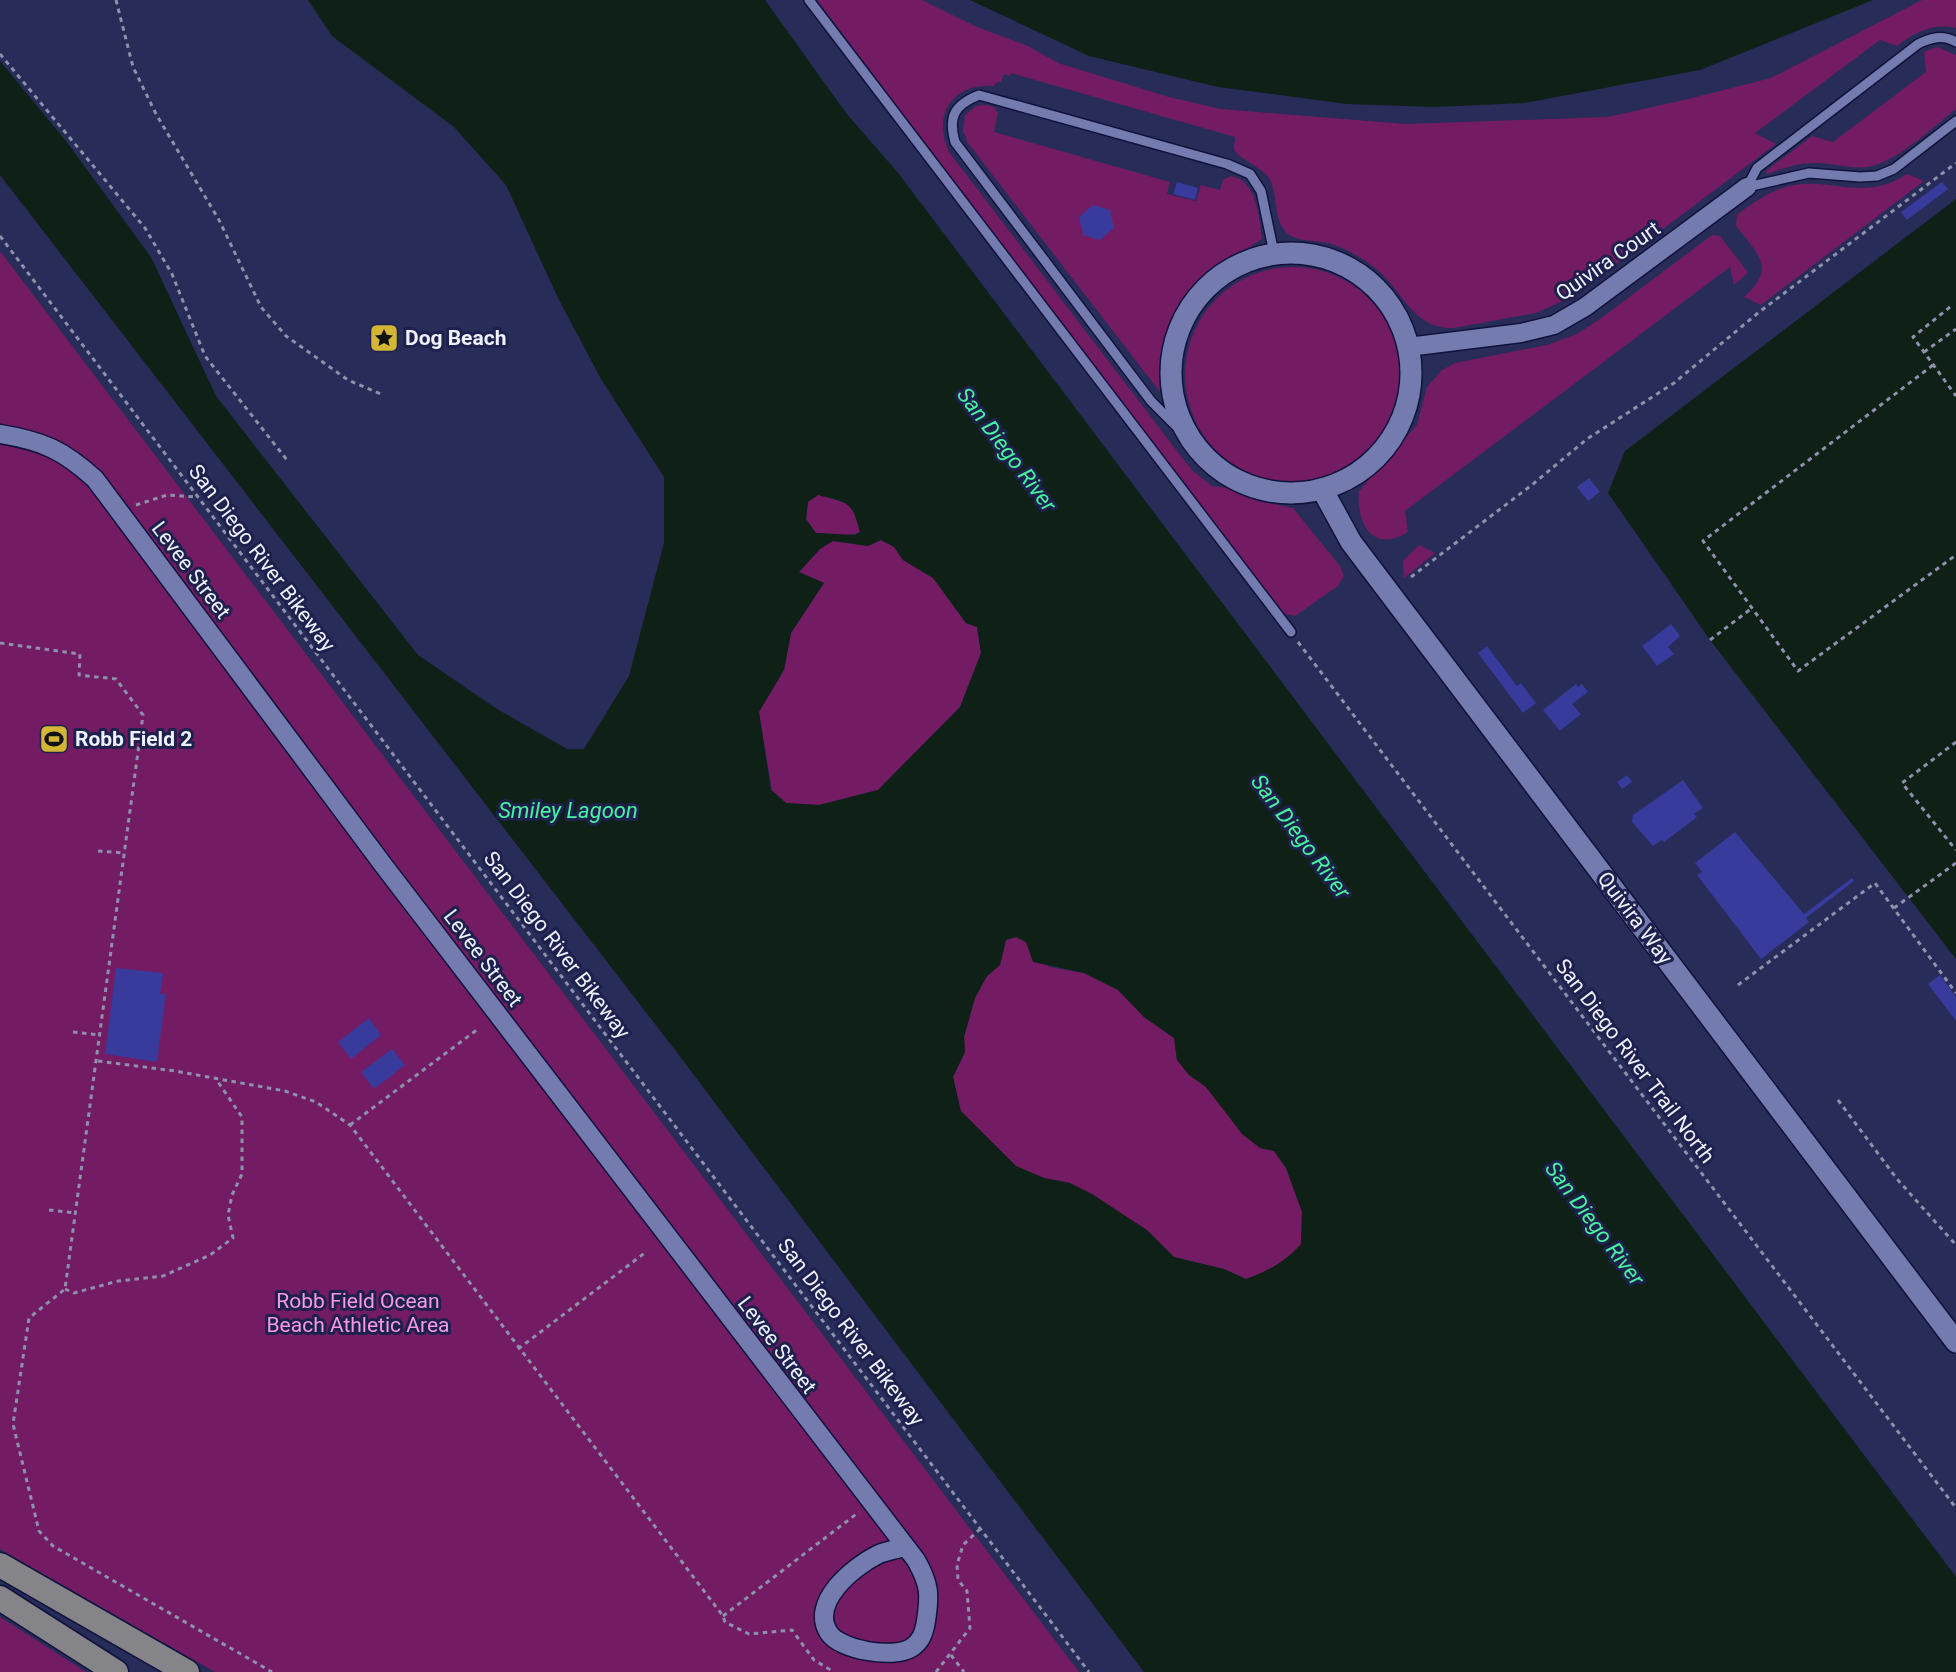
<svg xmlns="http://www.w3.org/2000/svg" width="1956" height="1672" font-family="Roboto,sans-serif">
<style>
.green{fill:#731c63}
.water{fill:#0f2016;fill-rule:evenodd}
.building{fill:#383a9c}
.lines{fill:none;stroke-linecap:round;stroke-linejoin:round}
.service-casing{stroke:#11123c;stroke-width:12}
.minor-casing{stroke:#11123c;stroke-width:21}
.tertiary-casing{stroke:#11123c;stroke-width:24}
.secondary-casing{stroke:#11123c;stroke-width:27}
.path{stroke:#8d91ac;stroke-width:3;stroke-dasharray:4.5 4.5;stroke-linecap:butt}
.service{stroke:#747caf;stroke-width:9}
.minor{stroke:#747caf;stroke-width:18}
.tertiary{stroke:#747caf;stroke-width:21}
.secondary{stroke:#858488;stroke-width:24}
.labels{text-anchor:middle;stroke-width:6;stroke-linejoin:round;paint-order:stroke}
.street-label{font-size:21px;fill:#eef0fc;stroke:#1e214d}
.poi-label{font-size:21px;font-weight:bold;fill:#eef0fc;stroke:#1e214d;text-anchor:start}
.park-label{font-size:21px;fill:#fa98e2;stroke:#1e214d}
.water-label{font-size:22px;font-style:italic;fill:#47f49d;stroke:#1e214d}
</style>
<rect width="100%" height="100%" fill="#272c58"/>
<g class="green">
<path d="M817,0H922L977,27L1028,46L1058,63L1169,97L1221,109L1405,124L1608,117L1688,99L1771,78L1922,0H1956V28C1932,23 1916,32 1897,46L1880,40L1755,133L1776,144L1574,296L1536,313L1454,328C1411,330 1402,286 1371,265C1359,256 1345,248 1331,244C1318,240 1296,242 1287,233C1272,219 1279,195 1269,178C1262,167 1235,157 1234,149C1233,144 1236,141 1235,137L1011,73L1010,76L1004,74L1001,82H997L994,86C952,83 932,115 949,152L1180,455L1193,471L1212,486L1226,488L1255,500L1293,508L1340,566L1344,576L1338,586L1295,616L1282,613L1275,604Z"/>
<path d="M1937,47L1956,55V109C1933,127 1896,163 1867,167C1850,169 1834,163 1817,163C1799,162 1784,168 1767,174L1766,171L1812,136L1833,142L1926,72L1924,52Z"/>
<path d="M987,105L994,107L998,113L994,132L1170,182L1167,194L1196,201L1201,185L1220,190L1223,180L1231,176C1257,180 1259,217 1262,239L1211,272L1190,292L1168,331L1161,363L1160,392L968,143L963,131L965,115L976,106Z"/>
<path d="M1907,174L1924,181L1761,305L1744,297C1777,268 1758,254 1736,226L1737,215C1754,202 1772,189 1794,185C1835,178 1865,202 1907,174Z"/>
<path d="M1712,235L1720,236L1747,271V274L1734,285L1730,267L1405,511L1408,532C1373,554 1356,524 1359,491L1417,425L1427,387L1442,370L1455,363L1547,345L1577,334L1600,319Z"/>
<polygon points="0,251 1079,1672 215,1672 0,1549"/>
<circle cx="1293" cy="375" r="108"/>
<path d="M818,495C850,504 851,500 860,532C850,538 829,532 816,533L806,519L808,502Z"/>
<polygon points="881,540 894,547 903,560 933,578 966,623 977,627 981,653 960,707 878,790 819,805 786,803 772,790 759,712 784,670 791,633 824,583 799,572 820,549 833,541 868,546"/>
<polygon points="1419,545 1435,553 1404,578 1403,561"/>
<path d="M1016,937L1026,941L1049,967L1084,973L1118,990L1144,1017L1174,1038L1177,1060L1189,1075L1206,1087L1260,1148L1274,1151L1286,1168L1302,1212L1301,1245C1285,1262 1268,1271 1246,1279L1224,1269L1174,1257L1147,1230L1070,1183L1044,1178L1016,1166L960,1111L953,1077L965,1052L964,1037L975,998L987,976L1000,965L1006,940Z"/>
<polygon points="0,1617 86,1672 0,1672"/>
</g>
<g class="water">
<path d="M308,0H765L846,113L899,174L1956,1577V1672H1144L672,1046L0,175V61L66,141L151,257L216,396L418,655L497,709L567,749H584L629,676L664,543V477L601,379L558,298L506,185L454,127L332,36ZM818,495C849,503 852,501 860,532L855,535L816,533L806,519L808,502ZM881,540L894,547L903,560L933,578L966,623L977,627L981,653L960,707L878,790L819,805L786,803L771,790L759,712L784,670L791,633L824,583L799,572L820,549L833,541L868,546ZM1016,937L1026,942L1033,962L1084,973L1118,990L1144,1017L1174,1038L1177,1060L1189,1075L1206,1087L1242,1134L1260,1148L1274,1151L1286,1168L1302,1212L1301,1244C1285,1262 1268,1271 1246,1279L1224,1269L1174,1257L1147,1230L1092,1194L1070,1183L1044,1178L1016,1166L961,1111L953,1077L965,1052L964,1037L975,998L987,976L1000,965L1006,940Z"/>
<polygon points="970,0 1873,0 1700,70 1525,103 1435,107 1347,104 1218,87 1089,56"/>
<polygon points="1956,199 1956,959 1710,640 1608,493 1625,451"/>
</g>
<g class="building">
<polygon points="1177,182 1198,188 1195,200 1173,194"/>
<polygon points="1942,182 1948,189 1907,220 1901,212"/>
<polygon points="1093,205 1110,210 1114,228 1100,240 1083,235 1079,217"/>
<polygon points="1589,478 1600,492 1588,501 1577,487"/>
<polygon points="1671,624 1680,636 1668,647 1674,654 1657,666 1642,646"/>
<polygon points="1487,646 1517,686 1521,683 1536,703 1523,713 1478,653"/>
<polygon points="1576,684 1578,687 1582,684 1588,692 1572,704 1581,714 1560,731 1543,710"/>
<polygon points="1627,775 1632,782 1622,789 1617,782"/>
<polygon points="1683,780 1703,808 1694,814 1697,817 1664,842 1662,840 1653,846 1632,822 1633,815"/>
<polygon points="1735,832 1804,914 1852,878 1854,881 1806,918 1809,922 1761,959 1697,875 1702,872 1695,863"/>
<polygon points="116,968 163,973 160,994 166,994 157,1062 105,1054"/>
<polygon points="1940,975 1956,997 1956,1021 1928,984"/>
<polygon points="369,1018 381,1035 351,1059 338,1042"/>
<polygon points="392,1049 405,1065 374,1089 361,1072"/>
</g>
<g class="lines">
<g class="service-casing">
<g id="service">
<polyline points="809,0 1291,632"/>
<path d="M1747,187L1757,168L1918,44C1930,38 1943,34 1956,42"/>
<polyline points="1747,187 1809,173 1860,177 1877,176 1894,169 1956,121"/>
<path d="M1194,444L1151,401L955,142C948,117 954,105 979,95L1227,164L1250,174L1261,191L1274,253"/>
</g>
</g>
<g class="minor-casing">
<g id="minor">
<polyline points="1408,347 1521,333 1554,325 1585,307 1747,187"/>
<path d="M0,434C43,441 63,450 95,479L384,866L916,1560C930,1585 930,1594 926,1621C924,1633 921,1642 911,1648C893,1659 840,1650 829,1633C809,1603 853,1567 877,1555C885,1551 895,1550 903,1547"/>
</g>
</g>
<g class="tertiary-casing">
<g id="tertiary">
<circle cx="1291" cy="373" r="120"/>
<polyline points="1322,489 1351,542 1956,1342"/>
</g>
</g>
<g class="secondary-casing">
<g id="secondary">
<polyline points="0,1565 187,1672"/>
<polyline points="0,1598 116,1672"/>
</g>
</g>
<g class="path">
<polyline points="116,0 133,67 156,114 219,220 261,307 286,336 348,380 383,395"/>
<polyline points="0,54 145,228 172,274 205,356 287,460"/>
<polyline points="0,236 1089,1672"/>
<polyline points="1950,307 1913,337 1956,396"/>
<polyline points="1924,352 1956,329"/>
<polyline points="1933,365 1703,541 1798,671 1956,555"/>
<polyline points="136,505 167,495 196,497"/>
<polyline points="1411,577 1533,484 1587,439 1674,383 1758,313 1956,163"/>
<polyline points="1710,640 1752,608"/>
<polyline points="1298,642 1956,1508"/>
<polyline points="0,643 80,654 79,675 116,679 143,715 65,1289 29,1318 13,1424 39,1531 53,1546 272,1672"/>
<polyline points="1956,742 1902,783 1956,850"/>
<polyline points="98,851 125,853"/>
<polyline points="1894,908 1956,863"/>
<polyline points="1738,985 1875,883 1956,993"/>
<polyline points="73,1032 100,1035"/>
<polyline points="98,1061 175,1071 285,1091 316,1102 350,1125 723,1616 725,1622 749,1634 792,1630 814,1660 834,1672"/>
<polyline points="1838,1100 1897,1179 1956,1245"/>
<polyline points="350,1125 478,1029"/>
<polyline points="49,1210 76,1213"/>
<polyline points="65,1289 74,1293 118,1281 163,1276 210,1255 233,1238 228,1215 232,1195 242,1174 242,1117 216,1079"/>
<polyline points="518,1349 646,1252"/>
<polyline points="723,1616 859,1512"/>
<polyline points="951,1655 964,1672"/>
<polyline points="936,1672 970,1628 967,1591 958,1580 957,1565 963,1545 981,1528"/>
</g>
<use href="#service" class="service"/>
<use href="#minor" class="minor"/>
<use href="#tertiary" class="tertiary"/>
<use href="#secondary" class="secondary"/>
</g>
<defs>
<g id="sight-square" transform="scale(1.5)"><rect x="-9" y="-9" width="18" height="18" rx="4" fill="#d3b635" stroke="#1e214d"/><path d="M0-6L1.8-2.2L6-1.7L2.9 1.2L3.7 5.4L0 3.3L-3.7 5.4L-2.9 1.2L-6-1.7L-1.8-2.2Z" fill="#111"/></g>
<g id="stadium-square" transform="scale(1.5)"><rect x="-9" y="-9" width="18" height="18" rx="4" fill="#d3b635" stroke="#1e214d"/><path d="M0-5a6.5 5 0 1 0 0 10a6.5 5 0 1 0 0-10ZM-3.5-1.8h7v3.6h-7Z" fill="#111"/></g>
</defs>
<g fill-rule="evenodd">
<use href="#sight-square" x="384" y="338"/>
<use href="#stadium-square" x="54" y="739"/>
</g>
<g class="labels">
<g class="street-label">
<text transform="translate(1608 261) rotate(-35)" y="7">Quivira Court</text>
<text transform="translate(262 558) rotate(53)" y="7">San Diego River Bikeway</text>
<text transform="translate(191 570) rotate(53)" y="7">Levee Street</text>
<text transform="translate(1635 918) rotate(53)" y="7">Quivira Way</text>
<text transform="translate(557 945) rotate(53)" y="7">San Diego River Bikeway</text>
<text transform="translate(483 958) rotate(53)" y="7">Levee Street</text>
<text transform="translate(1635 1061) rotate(53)" y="7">San Diego River Trail North</text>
<text transform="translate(851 1332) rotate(53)" y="7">San Diego River Bikeway</text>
<text transform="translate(777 1345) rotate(53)" y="7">Levee Street</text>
</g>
<g class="poi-label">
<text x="405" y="345">Dog Beach</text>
<text x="75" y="746">Robb Field 2</text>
</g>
<g class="park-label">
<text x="358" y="1308">Robb Field Ocean<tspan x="358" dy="24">Beach Athletic Area</tspan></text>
</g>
<g class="water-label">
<text transform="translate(1007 449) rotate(53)" y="8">San Diego River</text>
<text x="568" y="818">Smiley Lagoon</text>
<text transform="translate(1301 836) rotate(53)" y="8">San Diego River</text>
<text transform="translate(1595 1223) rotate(53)" y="8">San Diego River</text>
</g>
</g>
</svg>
